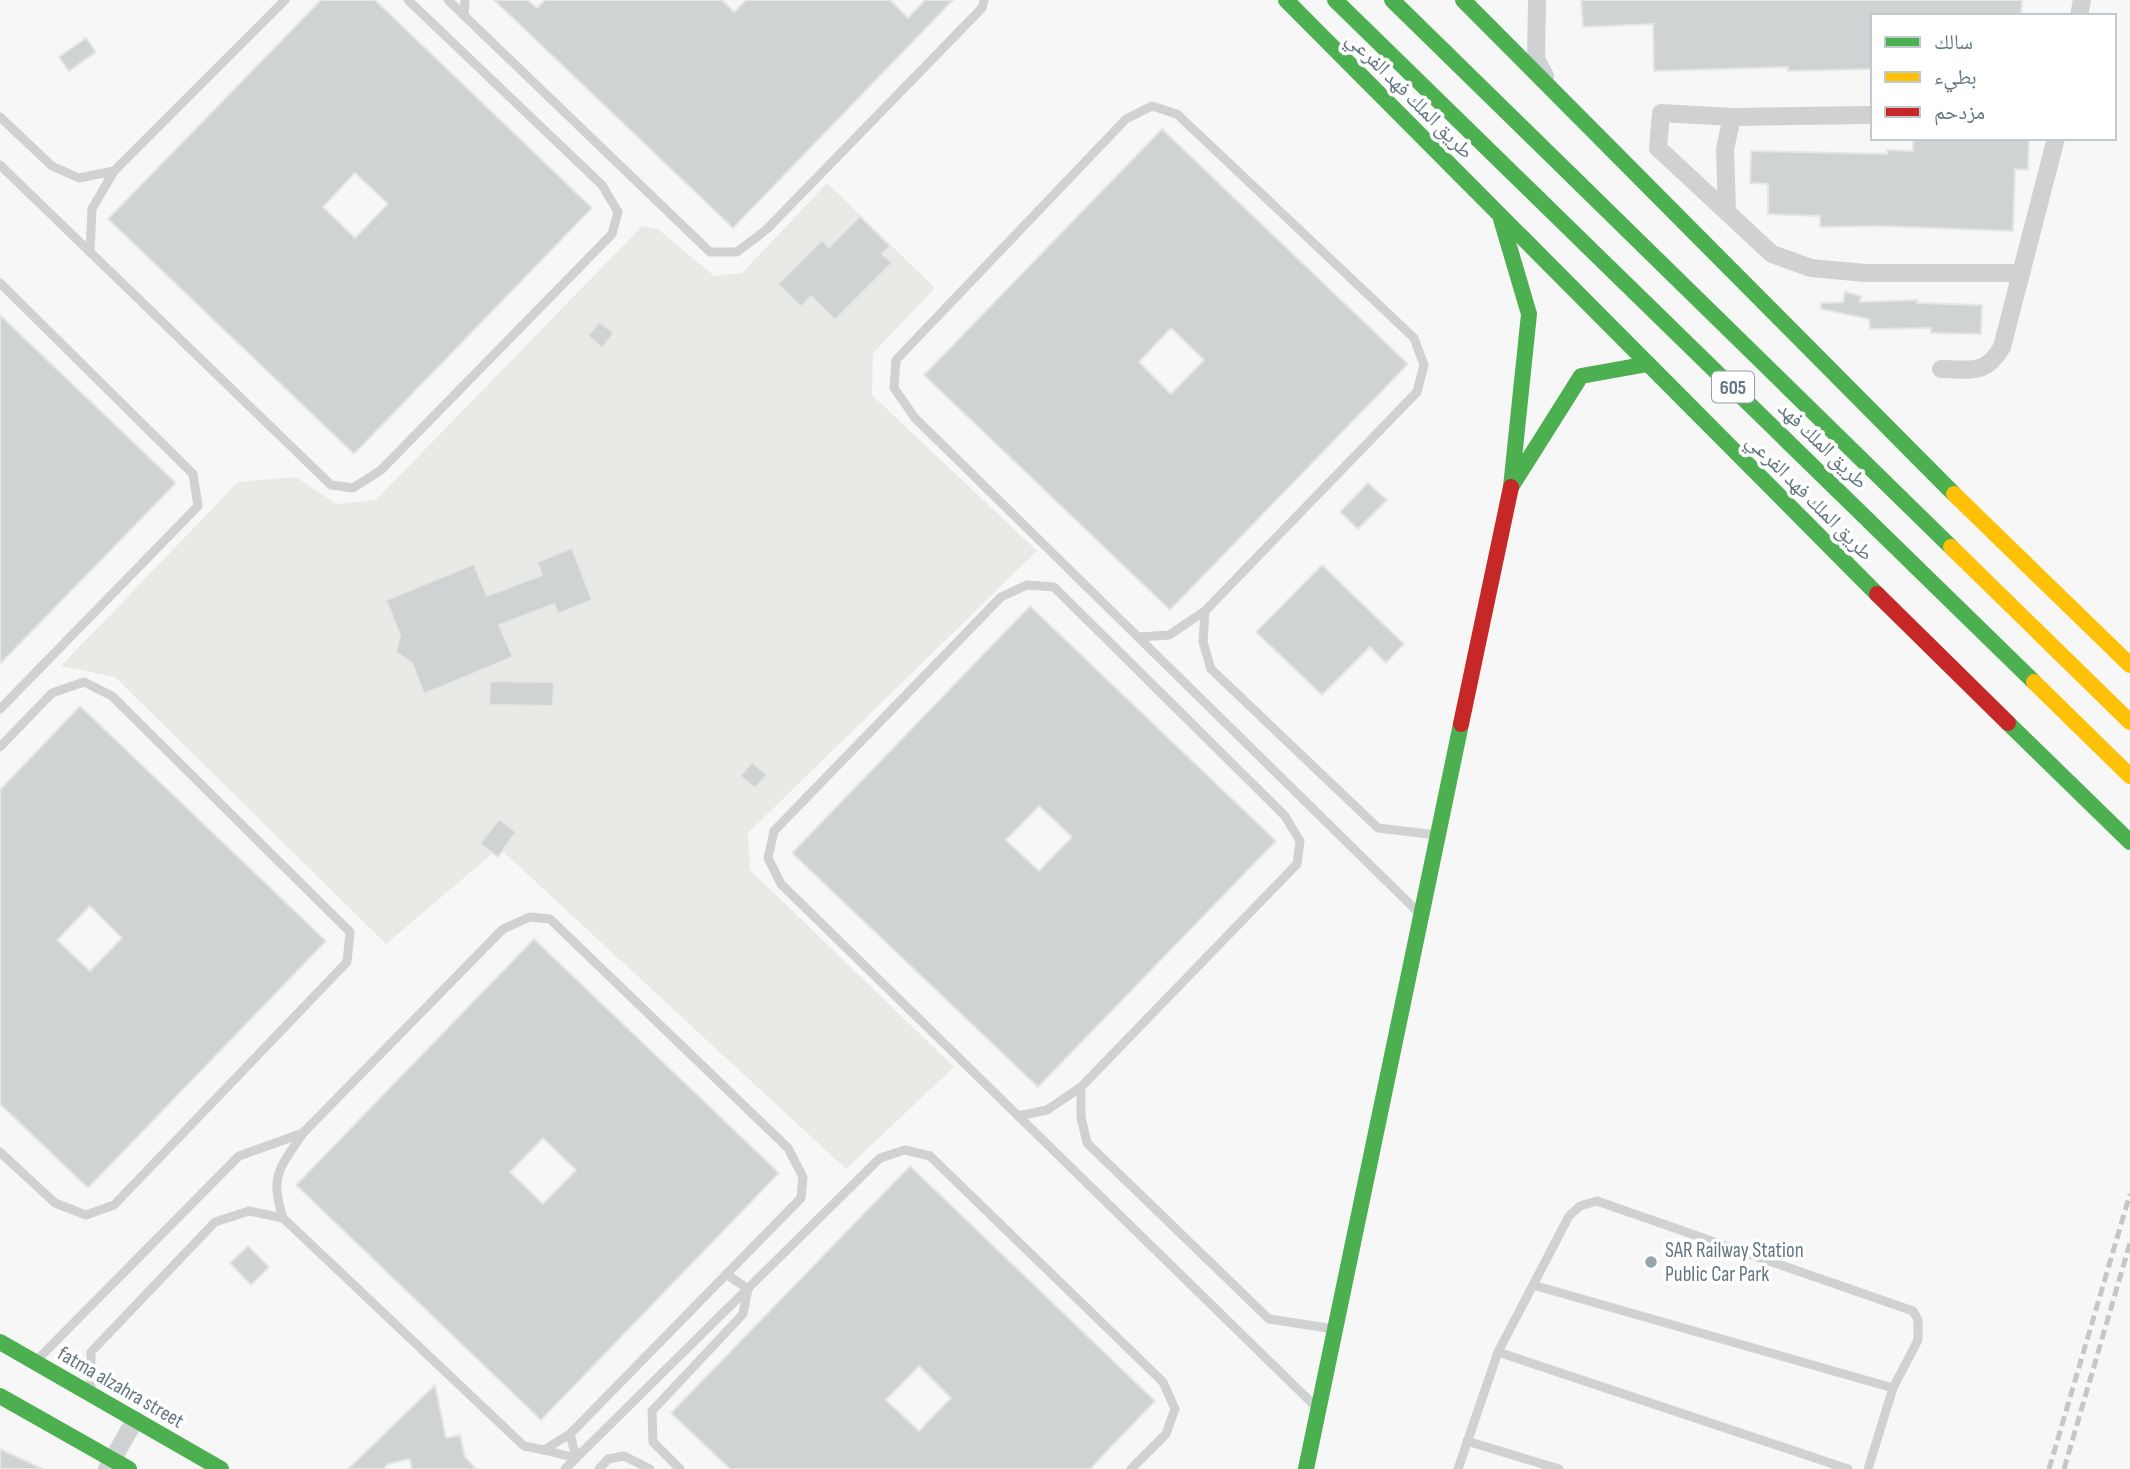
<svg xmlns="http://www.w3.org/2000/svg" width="2130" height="1469" font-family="'Sofia Sans Condensed','Noto Naskh Arabic',sans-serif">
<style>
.green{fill:#e8ebe5}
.building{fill:#d0d3d3;stroke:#e6e6e6;stroke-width:2;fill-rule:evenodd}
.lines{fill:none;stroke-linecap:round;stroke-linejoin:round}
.lane{stroke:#cfd1d2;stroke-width:9}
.street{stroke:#cfd1d2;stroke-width:18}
.fast{stroke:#4caf50;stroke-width:16}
.slow{stroke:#ffc107;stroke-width:16}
.jam{stroke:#c62828;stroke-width:16}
.rail{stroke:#c4c7c7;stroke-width:5;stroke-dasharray:10 5;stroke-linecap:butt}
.poi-dot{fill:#96a4ab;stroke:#fff;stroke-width:2.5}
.labels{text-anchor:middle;stroke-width:7;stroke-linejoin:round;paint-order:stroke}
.shield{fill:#fff;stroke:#91a0a8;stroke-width:2}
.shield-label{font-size:19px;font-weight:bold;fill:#627782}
.street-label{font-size:21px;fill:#627782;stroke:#fff}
.poi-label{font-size:21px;fill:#627782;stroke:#fff;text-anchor:start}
</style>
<rect width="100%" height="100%" fill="#f7f7f7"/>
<polygon class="green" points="827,183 935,288 873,353 872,395 1037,551 748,833 750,870 954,1067 846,1169 499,848 386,944 115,677 61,666 238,482 296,477 336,504 376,500 642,226 658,229 714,276 742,273"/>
<g class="building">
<path d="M321,0H375L592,208L354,454L108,219ZM355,173L388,204L355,238L323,207Z"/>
<polygon points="494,0 528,0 537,8 545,0 722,0 734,12 746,0 890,0 908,18 925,0 953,0 733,228"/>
<polygon points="1581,0 2022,0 2021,16 1873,16 1873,69 1788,71 1788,67 1654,71 1653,24 1583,27"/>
<polygon points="86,38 96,52 69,71 59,57"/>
<path d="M1162,129L1408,364L1170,610L924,375ZM1171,328L1204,360L1171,394L1139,362Z"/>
<polygon points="1913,138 2029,138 2028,170 2015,169 2013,231 1880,226 1820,227 1820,216 1768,214 1768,184 1750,183 1751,151 1887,154 1887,150 1913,151"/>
<polygon points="860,216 890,246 882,254 892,263 835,320 811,296 801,307 778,284 822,240 829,247"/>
<polygon points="1845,292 1861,296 1860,302 1917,300 1917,303 1982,305 1981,334 1931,333 1931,328 1870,329 1869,319 1821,309 1821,303 1843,302"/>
<polygon points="0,315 176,483 0,664"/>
<polygon points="599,322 614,333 602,348 588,336"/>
<polygon points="1368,483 1387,500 1358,529 1340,512"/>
<polygon points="572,548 592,600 558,614 554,604 499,625 513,657 424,694 412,663 396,652 400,635 386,600 474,564 487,596 542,575 537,562"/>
<polygon points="1322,565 1404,644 1386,663 1370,647 1322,695 1256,632"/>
<path d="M1030,606L1276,841L1038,1087L792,853ZM1039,806L1072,837L1039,871L1006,840Z"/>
<polygon points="490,681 554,682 553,706 489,705"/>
<path d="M80,706L326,941L88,1188L0,1104V790ZM90,906L122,938L90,971L57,940Z"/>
<polygon points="752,762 767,775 755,788 740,776"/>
<polygon points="499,819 516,832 498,857 480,844"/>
<path d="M534,939L779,1173L541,1420L296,1185ZM543,1138L576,1170L543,1204L510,1172Z"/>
<path d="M910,1166L1155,1401L1090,1469H730L671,1413ZM919,1366L951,1398L919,1431L886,1400Z"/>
<polygon points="248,1246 269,1267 251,1285 230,1263"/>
<polygon points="435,1385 446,1438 460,1435 465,1457 476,1469 412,1469 410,1459 388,1464 383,1469 348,1469"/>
<polygon points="0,1449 43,1469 0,1469"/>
</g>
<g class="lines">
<g class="lane">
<polyline points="448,0 710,252 737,252 767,229 982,8 984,0"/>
<polyline points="464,15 465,0"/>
<polyline points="0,117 52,166 79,178 114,171 285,0"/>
<polyline points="0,165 331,485 353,488 381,470 612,234 618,212 602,185 408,0"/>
<polyline points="90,252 92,209 114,171"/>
<polyline points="0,283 193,474 198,506 0,709"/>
<polyline points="1139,637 1169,635 1205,611"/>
<polyline points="0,747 52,693 84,682 112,696 350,932 347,962 114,1205 86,1215 55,1203 0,1152"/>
<polyline points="1418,912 915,418 894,388 896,360 1126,119 1152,106 1177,114 1414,338 1424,365 1417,392 1205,611 1203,642 1211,669 1378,828 1437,835"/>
<polyline points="1018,1116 1047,1110 1081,1087"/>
<path d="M283,1218C269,1175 280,1168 303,1133"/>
<polyline points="1533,1285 1893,1388"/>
<polyline points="1498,1352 1848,1469"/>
<polyline points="36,1361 239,1156 303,1133 503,929 530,917 550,919 788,1148 803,1177 801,1198 570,1434 544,1450 524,1446 283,1218 249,1211 215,1222 91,1352 91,1389"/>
<polyline points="1316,1407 781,884 768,858 774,831 1001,597 1027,585 1054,587 1285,816 1300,841 1297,864 1081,1087 1081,1117 1087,1143 1269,1319 1334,1329"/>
<polyline points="1467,1441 1559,1469"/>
<polyline points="544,1450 576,1458 570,1434"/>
<polyline points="565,1469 880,1158 905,1150 930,1156 1163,1382 1175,1409 1166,1434 1131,1469"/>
<polyline points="599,1469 608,1459 624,1456 650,1469"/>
<polyline points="680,1469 653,1442 652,1411 743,1314 748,1289 726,1274"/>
<polyline points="1458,1469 1498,1352 1569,1216 1580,1206 1597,1201 1913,1311 1918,1320 1918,1340 1893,1388 1868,1469"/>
</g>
<g class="street">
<polyline points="1537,0 1536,59 1545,76"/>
<polyline points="2079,16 2082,0"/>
<polyline points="1873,115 1732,117 1661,113 1658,148 1772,254 1811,268 1865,273 2021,273"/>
<polyline points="1727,212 1725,149 1732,117"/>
<path d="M1941,369C1971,369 1985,376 2002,347L2056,138"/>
<polyline points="107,1469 135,1420"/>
</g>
<g class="fast">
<polyline points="1286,0 1877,594"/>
<polyline points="1335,0 2034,682"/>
<polyline points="1392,0 1951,547"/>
<polyline points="1463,0 1954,494"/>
<polyline points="1501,219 1529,314 1511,487 1581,376 1648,364"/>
<polyline points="2008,723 2130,842"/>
<polyline points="0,1342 221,1469"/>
<polyline points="0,1396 129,1469"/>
<polyline points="1306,1469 1461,724"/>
</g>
<g class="slow">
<polyline points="1954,494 2130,665"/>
<polyline points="1951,547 2130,722"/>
<polyline points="2034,682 2130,776"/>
</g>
<g class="jam">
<polyline points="1877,594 2008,723"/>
<polyline points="1461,724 1511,487"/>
</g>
<g class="rail">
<polyline points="2049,1469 2130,1194"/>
<polyline points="2064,1469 2130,1243"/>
</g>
</g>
<circle class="poi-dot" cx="1651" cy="1262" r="7"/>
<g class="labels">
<rect class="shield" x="1712" y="371.5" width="42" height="31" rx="5"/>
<g class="shield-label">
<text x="1733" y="394">605</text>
</g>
<g class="street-label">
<text transform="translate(1410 95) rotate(45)" y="7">طريق الملك فهد الفرعي</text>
<text transform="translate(1823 445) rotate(44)" y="7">طريق الملك فهد</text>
<text transform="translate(1810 497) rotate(45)" y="7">طريق الملك فهد الفرعي</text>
<text transform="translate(121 1387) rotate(30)" y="7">fatma alzahra street</text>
</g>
<g class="poi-label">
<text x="1665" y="1257">SAR Railway Station<tspan x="1665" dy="24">Public Car Park</tspan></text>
</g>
</g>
<rect x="1871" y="14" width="245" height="126" fill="#ffffff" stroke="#c0c9cd" stroke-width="2"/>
<rect x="1885" y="37" width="35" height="10" fill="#4caf50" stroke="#c0c9cd" stroke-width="2"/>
<text x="1934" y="49" font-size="21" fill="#627782">سالك</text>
<rect x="1885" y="72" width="35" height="10" fill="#ffc107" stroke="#c0c9cd" stroke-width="2"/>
<text x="1934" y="84" font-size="21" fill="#627782">بطيء</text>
<rect x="1885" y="107" width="35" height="10" fill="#c62828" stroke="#c0c9cd" stroke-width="2"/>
<text x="1934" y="119" font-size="21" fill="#627782">مزدحم</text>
</svg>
